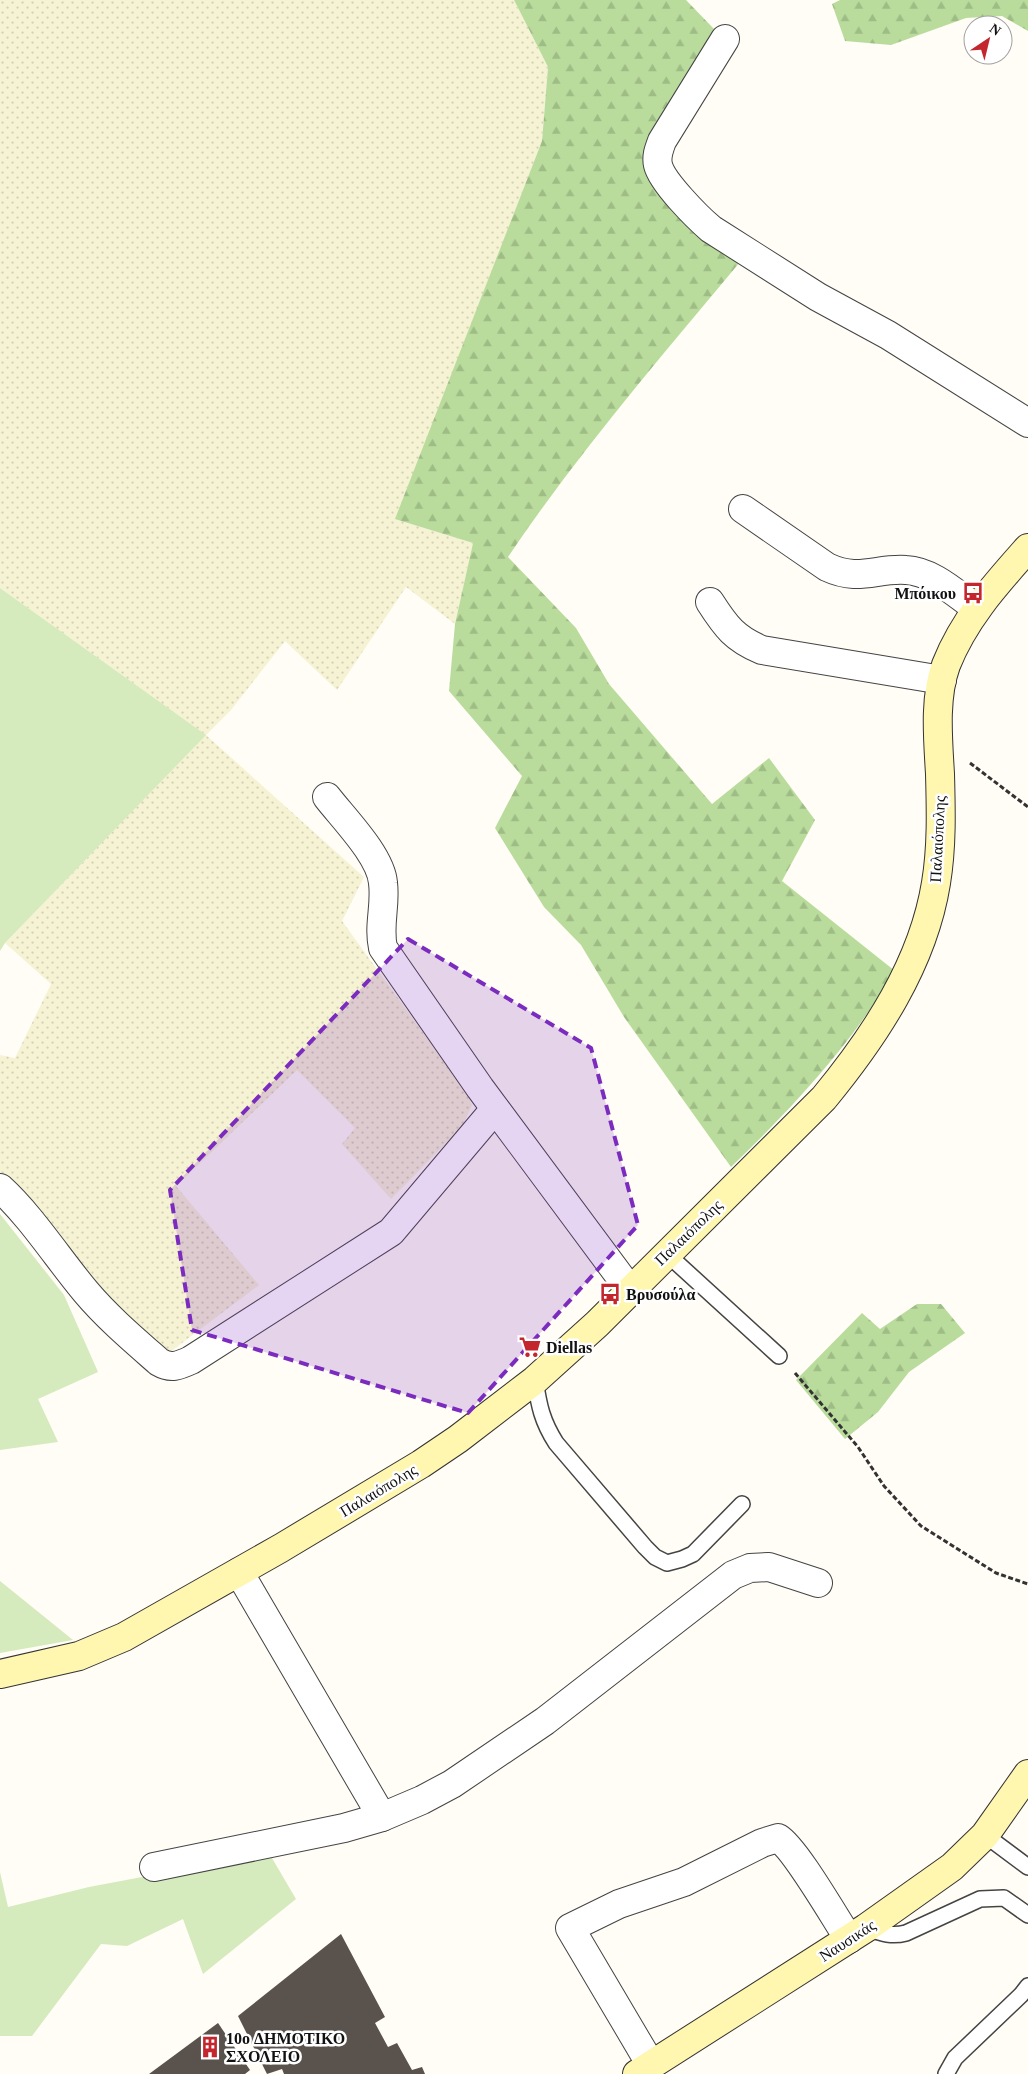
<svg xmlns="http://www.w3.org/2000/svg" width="1028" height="2074" font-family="'Times New Roman',serif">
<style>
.farmland{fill:url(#farmland-dots)}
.grass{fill:#d5ebbd}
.forest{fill:url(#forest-firs)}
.building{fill:#5a524d}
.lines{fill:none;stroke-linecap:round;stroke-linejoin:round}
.service-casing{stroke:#444;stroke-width:18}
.minor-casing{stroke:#444;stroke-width:30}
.secondary-casing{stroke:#333;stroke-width:30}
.path{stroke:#333;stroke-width:3;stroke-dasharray:5 2.5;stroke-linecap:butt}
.service{stroke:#fff;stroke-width:15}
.minor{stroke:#fff;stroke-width:28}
.secondary{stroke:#fff6b0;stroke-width:28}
.marked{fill:#7b2cbf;fill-opacity:0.2;stroke:#7b2cbf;stroke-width:4;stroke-dasharray:10 6;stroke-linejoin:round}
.labels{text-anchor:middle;stroke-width:5;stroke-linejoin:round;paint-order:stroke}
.poi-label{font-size:16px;font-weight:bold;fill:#111;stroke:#fff;text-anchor:start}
.street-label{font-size:16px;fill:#111;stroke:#fff}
</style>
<defs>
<pattern id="farmland-dots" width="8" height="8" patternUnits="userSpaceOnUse" patternTransform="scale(1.25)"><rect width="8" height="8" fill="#f6f3d4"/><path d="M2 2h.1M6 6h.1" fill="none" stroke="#d2cfb5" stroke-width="1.8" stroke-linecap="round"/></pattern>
<pattern id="forest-firs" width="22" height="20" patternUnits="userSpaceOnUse" patternTransform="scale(1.25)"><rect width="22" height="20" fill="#b9dc9c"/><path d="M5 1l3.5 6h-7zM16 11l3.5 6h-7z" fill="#9ebc85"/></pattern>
</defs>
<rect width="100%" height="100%" fill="#fffdf5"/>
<polygon class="farmland" points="0,0 514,0 548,67 542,141 396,519 473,543 455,624 406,587 337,690 285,641 231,710 206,735 364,877 342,921 466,1092 472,1105 462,1127 391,1199 342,1144 355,1128 297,1070 176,1186 259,1285 166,1355 96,1290 0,1175 0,1055 15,1058 51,984 5,943 205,735 0,588"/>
<g class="grass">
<polygon points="0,588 206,735 5,943 0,951"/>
<polygon points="0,1214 64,1295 98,1372 38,1399 58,1442 0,1450"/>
<polygon points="0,1581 73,1640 0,1653"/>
<polygon points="269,1853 296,1899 203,1974 183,1919 127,1946 101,1944 32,2036 0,2036 0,1872 8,1907 89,1887"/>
</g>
<g class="forest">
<path d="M514,0H686L714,29L647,152V176L694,231L740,262C660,358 578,453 508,557L576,628L609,684L712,804L769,758L815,820L782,881L895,971C849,1047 794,1106 731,1167L624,1017L581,945L544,907L495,828L522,776L449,691L455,624L473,543L395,519L542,141L548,67Z"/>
<polygon points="840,0 1028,0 1028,31 1002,16 966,18 891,45 845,41 832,4"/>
<polygon points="917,1304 941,1304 965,1333 909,1372 878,1412 845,1439 796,1380 862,1313 880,1329"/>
</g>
<g class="building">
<polygon points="341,1934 385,2017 375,2023 388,2047 397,2043 412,2070 422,2067 425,2074 284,2074 282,2069 267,2074 238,2016"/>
<polygon points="218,2023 250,2070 245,2074 149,2074"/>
</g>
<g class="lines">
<g class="service-casing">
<g id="service">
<polyline points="666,1253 779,1356"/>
<path d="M535,1380C539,1406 542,1421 556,1443L645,1547L655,1557L667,1563L682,1559L693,1554L742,1504"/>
<polyline points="985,1835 1028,1867"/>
<path d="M866,1928C881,1933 891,1937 906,1933L980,1899L1004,1898L1028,1915"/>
<polyline points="946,2074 955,2058 1021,1995 1028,1986"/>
</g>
</g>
<g class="minor-casing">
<g id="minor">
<path d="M725,39L662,141C659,149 656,156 658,165C662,182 697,217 711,229L818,297L888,335L1028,423"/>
<path d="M743,509L827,567C859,582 875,568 906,570C932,571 956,594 976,608"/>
<path d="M710,602C726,627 735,639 762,650L942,680"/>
<path d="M327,797C344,819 381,856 383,883C386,906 378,925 383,948L480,1088L630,1290"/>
<path d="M0,1188C31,1216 59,1260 86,1292C108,1318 134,1340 159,1362C171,1369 178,1366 191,1360L391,1232L495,1109"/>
<polyline points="239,1572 382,1817"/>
<polyline points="154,1867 344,1828 382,1817 422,1800 452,1784 545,1721 733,1575 750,1568 769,1567 818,1583"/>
<path d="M651,2065L570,1928L619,1904L684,1882L762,1843L778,1838C795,1848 835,1918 849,1939"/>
</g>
</g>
<g class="secondary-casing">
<g id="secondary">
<path d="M0,1674L79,1656L124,1637L281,1548L421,1464L458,1439L535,1380L597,1324L824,1098C875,1036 923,964 936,883C942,847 941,810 940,774C938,739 934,698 946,665C964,619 996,584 1028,548"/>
<polyline points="637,2074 866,1928 952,1867 985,1835 1028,1774"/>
</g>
</g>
<g class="path">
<polyline points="970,763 1028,807"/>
<polyline points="795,1373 858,1447 884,1486 921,1526 996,1573 1028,1584"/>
</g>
<use href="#service" class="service"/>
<use href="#minor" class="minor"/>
<use href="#secondary" class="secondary"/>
</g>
<path class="marked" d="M408,939L591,1048L638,1225L468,1413L192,1330L170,1190Z"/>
<defs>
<g id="bus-bare" transform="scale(1.725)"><path d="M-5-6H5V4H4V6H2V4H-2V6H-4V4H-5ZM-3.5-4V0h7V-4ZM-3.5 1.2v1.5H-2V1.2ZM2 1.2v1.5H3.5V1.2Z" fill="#c4262e" stroke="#fff" stroke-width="2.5" paint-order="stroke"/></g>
<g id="supermarket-bare" transform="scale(1.725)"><path d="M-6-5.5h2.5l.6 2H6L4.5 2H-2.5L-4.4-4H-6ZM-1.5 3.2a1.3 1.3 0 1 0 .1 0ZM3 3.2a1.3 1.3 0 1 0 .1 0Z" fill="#c4262e" stroke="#fff" stroke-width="2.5" paint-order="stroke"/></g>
<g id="building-bare" transform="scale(1.725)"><path d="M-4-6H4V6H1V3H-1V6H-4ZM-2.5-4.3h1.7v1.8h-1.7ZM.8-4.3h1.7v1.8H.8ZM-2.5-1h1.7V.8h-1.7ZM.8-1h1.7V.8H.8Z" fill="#c4262e" stroke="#fff" stroke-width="2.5" paint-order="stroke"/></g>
</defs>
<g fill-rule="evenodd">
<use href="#bus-bare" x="973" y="593"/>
<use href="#bus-bare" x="610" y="1294"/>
<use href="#supermarket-bare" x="530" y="1347"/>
<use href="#building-bare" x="210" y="2047"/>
</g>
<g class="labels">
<g class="poi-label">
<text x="956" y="599" text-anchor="end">Μπόικου</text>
<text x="626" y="1300">Βρυσούλα</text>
<text x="546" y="1353">Diellas</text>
<text x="226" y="2044">10o ΔΗΜΟΤΙΚΟ<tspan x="226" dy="18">ΣΧΟΛΕΙΟ</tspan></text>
</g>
<g class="street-label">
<text transform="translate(937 839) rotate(-87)" y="6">Παλαιόπολης</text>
<text transform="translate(688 1232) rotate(-44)" y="6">Παλαιόπολης</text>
<text transform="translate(378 1490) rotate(-31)" y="6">Παλαιόπολης</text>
<text transform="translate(847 1940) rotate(-33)" y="6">Ναυσικάς</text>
</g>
</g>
<g transform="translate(988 40) rotate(35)"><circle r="24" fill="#ffffff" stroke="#a0a0a0"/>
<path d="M0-4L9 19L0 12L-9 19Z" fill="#c4262e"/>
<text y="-8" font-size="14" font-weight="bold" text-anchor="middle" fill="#111111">N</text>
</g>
</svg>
